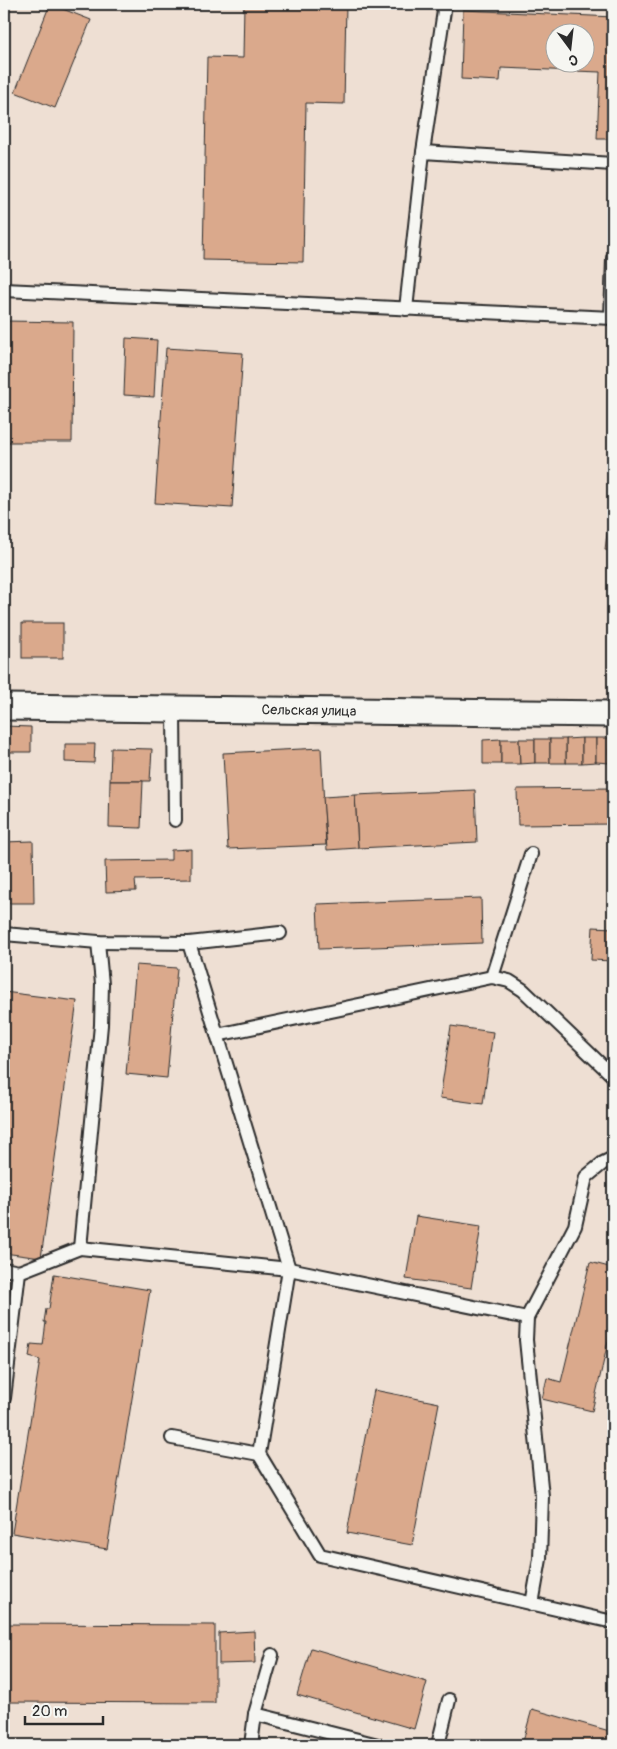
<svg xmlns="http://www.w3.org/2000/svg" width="617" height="1749" font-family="Pangolin,sans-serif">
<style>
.building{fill:#daa98c;stroke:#2b2b2b;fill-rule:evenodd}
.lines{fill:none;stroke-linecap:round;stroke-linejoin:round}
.service-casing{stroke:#2b2b2b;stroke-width:16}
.minor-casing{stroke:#2b2b2b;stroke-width:29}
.service{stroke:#f6f6f2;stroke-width:12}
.minor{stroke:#f6f6f2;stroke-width:25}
.labels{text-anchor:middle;stroke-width:4.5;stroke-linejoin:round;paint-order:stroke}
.street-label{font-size:14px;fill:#2b2b2b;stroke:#f6f6f2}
</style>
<rect width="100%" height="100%" fill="#eedfd3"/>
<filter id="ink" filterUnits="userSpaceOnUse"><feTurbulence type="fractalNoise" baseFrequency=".02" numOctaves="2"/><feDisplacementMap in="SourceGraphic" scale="10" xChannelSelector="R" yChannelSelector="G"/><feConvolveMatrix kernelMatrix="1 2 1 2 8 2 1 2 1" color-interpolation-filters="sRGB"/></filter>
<g filter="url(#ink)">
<g class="building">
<polygon points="50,4 91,20 55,108 15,92"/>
<polygon points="244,4 346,4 344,104 306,103 303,262 203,260 207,57 243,58"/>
<path d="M463,10L613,17V139H597L600,72L501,68L500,81L461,79ZM554,32H584V62H554Z"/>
<polygon points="4,321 73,322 72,442 4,442"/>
<polygon points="126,338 157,340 154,397 124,395"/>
<polygon points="166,348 243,353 232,508 155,503"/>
<polygon points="611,500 613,500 613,551 605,550"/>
<rect x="22" y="623" width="41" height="35"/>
<polygon points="4,726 31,727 31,752 4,752"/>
<polygon points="582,738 582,763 566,763 566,739"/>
<polygon points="582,738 596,738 596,762 582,763"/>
<polygon points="596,738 610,738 610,763 596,762"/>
<rect x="610" y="738" width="3" height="25"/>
<polygon points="501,739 501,764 483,764 483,740"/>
<polygon points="501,739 519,739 520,764 501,764"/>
<polygon points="519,739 535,739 535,763 520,764"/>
<rect x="535" y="739" width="15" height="24"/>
<rect x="550" y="739" width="16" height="24"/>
<polygon points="65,744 95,744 94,763 65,762"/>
<polygon points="111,748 152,749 150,781 110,781"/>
<polygon points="321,748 326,845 228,849 223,753"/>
<polygon points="110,781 143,781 141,828 109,827"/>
<polygon points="613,788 613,824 518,825 517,789"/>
<polygon points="475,790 477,842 358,848 355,795"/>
<polygon points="355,795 358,848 327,850 323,797"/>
<polygon points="33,841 34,903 4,903 4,842"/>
<polygon points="191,849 191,879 135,880 136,891 106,892 105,861 171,860 171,850"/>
<polygon points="481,898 482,943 319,949 317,904"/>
<polygon points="593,927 613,928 613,961 591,960"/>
<polygon points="136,965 177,968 167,1078 126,1074"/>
<polygon points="4,992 77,1001 41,1258 4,1253"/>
<polygon points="451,1026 493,1032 483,1104 440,1098"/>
<polygon points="416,1216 481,1226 471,1288 406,1279"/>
<polygon points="590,1262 613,1268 613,1321 592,1411 542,1399 547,1378 561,1382"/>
<polygon points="54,1274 150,1290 107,1549 12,1533 40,1360 29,1357 31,1344 43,1345 46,1322 44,1322 46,1309 49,1309"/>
<polygon points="613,1321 613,1352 606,1350"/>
<polygon points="374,1390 439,1403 412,1545 347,1533"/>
<polygon points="4,1624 215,1625 215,1703 4,1702"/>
<polygon points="254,1631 255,1663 219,1664 219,1633"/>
<polygon points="311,1648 427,1682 414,1729 297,1695"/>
<polygon points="532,1709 613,1732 613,1745 522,1745"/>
</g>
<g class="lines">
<g class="service-casing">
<g id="service">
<polyline points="423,152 613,164"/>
<polyline points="4,290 613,318"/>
<polyline points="406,309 423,152 445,4"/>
<polyline points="611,318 613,258"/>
<polyline points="174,709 175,820"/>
<polyline points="4,934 98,942 189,943 280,933"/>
<polyline points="98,942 102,984 101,1025 80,1248 289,1269 527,1318"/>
<polyline points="189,943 289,1269 259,1454 320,1555 613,1622"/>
<polyline points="492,977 531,854"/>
<polyline points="217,1035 492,977 509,981 523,990 613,1076"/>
<polyline points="4,1269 19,1272"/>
<polyline points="4,1398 19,1272 80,1248"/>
<polyline points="172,1438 259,1454"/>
<polyline points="532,1604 540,1559 542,1496 526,1340 527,1318 575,1226 586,1177 603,1163 613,1158"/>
<polyline points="272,1655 255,1714 378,1745"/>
<polyline points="251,1745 255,1714"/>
<polyline points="438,1745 449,1700"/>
</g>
</g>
<g class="minor-casing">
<polyline id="minor" points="4,707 613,714"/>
</g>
<use href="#service" class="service"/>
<use href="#minor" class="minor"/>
</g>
</g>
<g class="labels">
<g class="street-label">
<text transform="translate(309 710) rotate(1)" y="5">Сельская улица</text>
</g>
</g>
<rect width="617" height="1749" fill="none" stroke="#f6f6f2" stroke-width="20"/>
<rect x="10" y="10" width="597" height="1729" fill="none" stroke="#2b2b2b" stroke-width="2" filter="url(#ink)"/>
<g transform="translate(570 48) rotate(165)"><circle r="24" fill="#f6f6f2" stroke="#a5a5a2"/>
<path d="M0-4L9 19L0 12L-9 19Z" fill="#2b2b2b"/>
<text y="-8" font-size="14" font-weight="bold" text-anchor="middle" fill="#2b2b2b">С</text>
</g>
<path d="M25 1716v8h78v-8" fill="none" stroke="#2b2b2b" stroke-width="2.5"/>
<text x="32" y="1716" font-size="15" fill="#2b2b2b" stroke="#f6f6f2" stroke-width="4" paint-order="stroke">20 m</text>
</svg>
